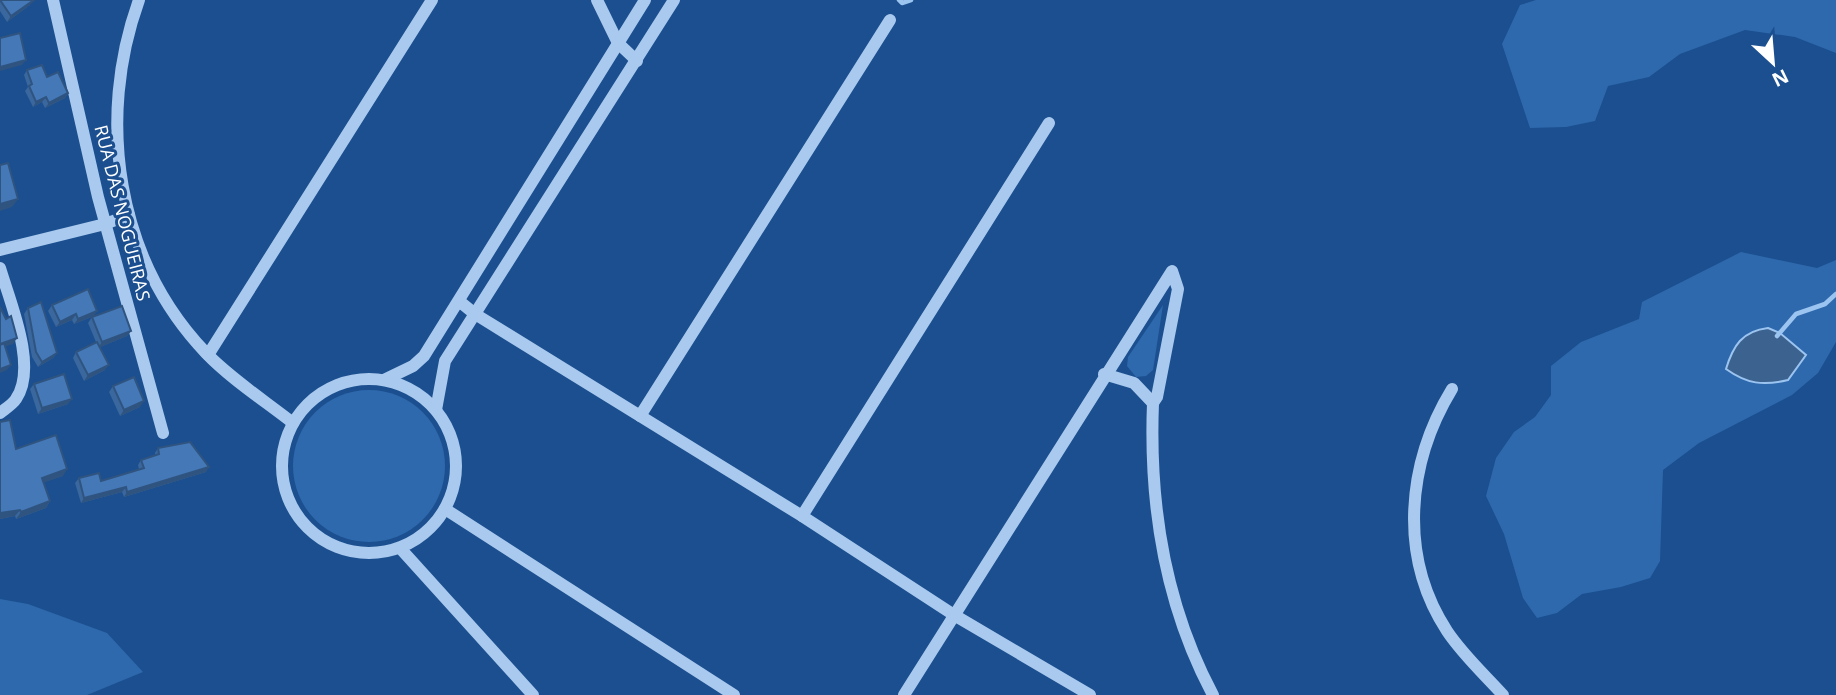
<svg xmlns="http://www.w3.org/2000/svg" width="1836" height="695" font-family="'Open Sans',sans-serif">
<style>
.green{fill:#2e69ad}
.water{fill:#3c6290;stroke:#9cc4f0;stroke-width:2}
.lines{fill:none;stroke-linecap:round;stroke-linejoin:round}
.stream{stroke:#9cc4f0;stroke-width:4.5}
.minor{stroke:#a9c9ee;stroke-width:12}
.wall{fill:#3a679d}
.shaded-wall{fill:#305480}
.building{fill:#4478b7;stroke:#305480;stroke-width:2}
.labels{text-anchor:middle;stroke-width:6;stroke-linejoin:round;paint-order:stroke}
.street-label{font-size:18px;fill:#fff;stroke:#1b4f8f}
</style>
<rect width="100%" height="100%" fill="#1b4f8f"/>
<g class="green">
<polygon points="1536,0 1836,0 1836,53 1795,37 1745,30 1680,54 1649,77 1608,86 1595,121 1566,127 1530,128 1502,44 1520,5"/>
<polygon points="1741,252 1817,268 1836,260 1836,342 1818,373 1792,395 1699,443 1663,470 1660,561 1650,578 1621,587 1582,594 1557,613 1537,618 1523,598 1504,534 1486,496 1496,458 1514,432 1535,417 1551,395 1551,366 1581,342 1639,319 1642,302"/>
<polygon points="1163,305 1153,370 1146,376 1136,377 1127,366 1128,357"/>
<circle cx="369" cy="466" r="76"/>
<polygon points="0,599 28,604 107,633 143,672 87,695 0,695"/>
</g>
<path class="water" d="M1768,328L1780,333L1806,355L1788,380C1763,386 1747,384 1726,369C1733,346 1742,331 1768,328Z"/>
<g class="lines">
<g class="stream">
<polyline points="899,0 902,3 911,0"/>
<polyline points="1777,336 1796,314 1825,304 1836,294"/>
</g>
<g class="minor">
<polyline points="53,0 98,197 163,433"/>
<path d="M139,0C96,119 116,259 206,353C231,379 265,401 293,423"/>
<polyline points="597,0 618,43 637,61"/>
<polyline points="0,250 105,224 129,215"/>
<path d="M0,268C10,302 38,367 16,399C13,404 5,409 0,413"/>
<polyline points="459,301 475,314 802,516 954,615 1090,695"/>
<polyline points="208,355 432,0"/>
<polyline points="1104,374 1134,383 1153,403"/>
<circle cx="369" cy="466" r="87"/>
<polyline points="384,380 413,366 424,356 645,0"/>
<path d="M1452,389C1407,463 1398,556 1447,631C1463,655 1484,674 1503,695"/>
<polyline points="436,410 445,361 674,0"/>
<polyline points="640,416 890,20"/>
<polyline points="445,509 734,695"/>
<polyline points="802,516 1049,123"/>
<polyline points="400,548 533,695"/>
<path d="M904,695L1172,271L1178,289L1157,397L1153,403C1149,504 1165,605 1213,695"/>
</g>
</g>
<g class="wall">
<polygon points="0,0 30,5 7,22 0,11"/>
<polygon points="27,70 47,77 68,93 65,98 45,108 42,102 33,107 25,91 28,87 24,75"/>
<polygon points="52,305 94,316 74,324 72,320 56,327 48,311"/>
<polygon points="28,308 57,353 53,358 38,367 32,357 24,314"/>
<polygon points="92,317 131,331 127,336 100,347 105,370 84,381 73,358 76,352 96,342 88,323"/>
<polygon points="34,384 68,404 38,414 30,389"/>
<polygon points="113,386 140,407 120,416 109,392"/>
<polygon points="0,422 16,449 63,476 44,482 50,501 46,508 16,519 15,516 0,519"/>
<polygon points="158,448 206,472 124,497 122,492 81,503 75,483 79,478 101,481 139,469 138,465 141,460 155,456 155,453"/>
</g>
<g class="shaded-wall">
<polygon points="34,0 30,5 7,22 11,16"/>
<polygon points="26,60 22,65 0,71 0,67"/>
<polygon points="68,93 65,98 45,108 49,103"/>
<polygon points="46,97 42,102 33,107 36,102"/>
<polygon points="18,199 12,207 0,211 0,204"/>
<polygon points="97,311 94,316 74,324 78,319"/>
<polygon points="76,314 72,320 56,327 60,322"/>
<polygon points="131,331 127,336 98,348 102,342"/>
<polygon points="17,338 13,344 0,348 0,344"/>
<polygon points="57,353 53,358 38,367 42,362"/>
<polygon points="11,365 7,370 0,373 0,369"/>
<polygon points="109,365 105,370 84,381 88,375"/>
<polygon points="72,399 68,404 38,414 42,408"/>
<polygon points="144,401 140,407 120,416 124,410"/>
<polygon points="209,467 206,472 124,497 127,492"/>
<polygon points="67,469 63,476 37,485 42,478"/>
<polygon points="126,487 122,492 81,503 84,498"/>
<polygon points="50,501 46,508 16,519 21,512"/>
<polygon points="20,510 15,516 0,519 0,513"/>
</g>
<g class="building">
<polygon points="0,0 34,0 11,16"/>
<polygon points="20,33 26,60 0,67 0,38"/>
<polygon points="42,65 47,77 58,72 68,93 49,103 46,97 36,102 29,86 32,84 27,70"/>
<polygon points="8,163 18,199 0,204 0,165"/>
<polygon points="88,289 97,311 78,319 76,314 60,322 52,305"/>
<polygon points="41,302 57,353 42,362 36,352 28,308"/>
<polygon points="122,306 131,331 102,342 92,317"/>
<polygon points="0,307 6,319 11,316 17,338 0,344"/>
<polygon points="97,342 109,365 88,375 76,352"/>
<polygon points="4,343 11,365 0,369 0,345"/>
<polygon points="64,374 72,399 42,408 34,384"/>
<polygon points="134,377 144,401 124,410 113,386"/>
<polygon points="10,420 16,449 56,435 67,469 42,478 50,501 21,512 20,510 0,513 0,422"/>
<polygon points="190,442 209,467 127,492 126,487 84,498 79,478 99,473 101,481 144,468 141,460 159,454 158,448"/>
</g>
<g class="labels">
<g class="street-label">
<text transform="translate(122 213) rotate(76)" y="6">RUA DAS NOGUEIRAS</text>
</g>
</g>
<g transform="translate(1773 63) rotate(154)" stroke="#1b4f8f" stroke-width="5" paint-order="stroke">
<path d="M0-5L12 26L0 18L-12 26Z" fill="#ffffff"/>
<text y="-10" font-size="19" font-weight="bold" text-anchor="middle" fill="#ffffff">N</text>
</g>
</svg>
